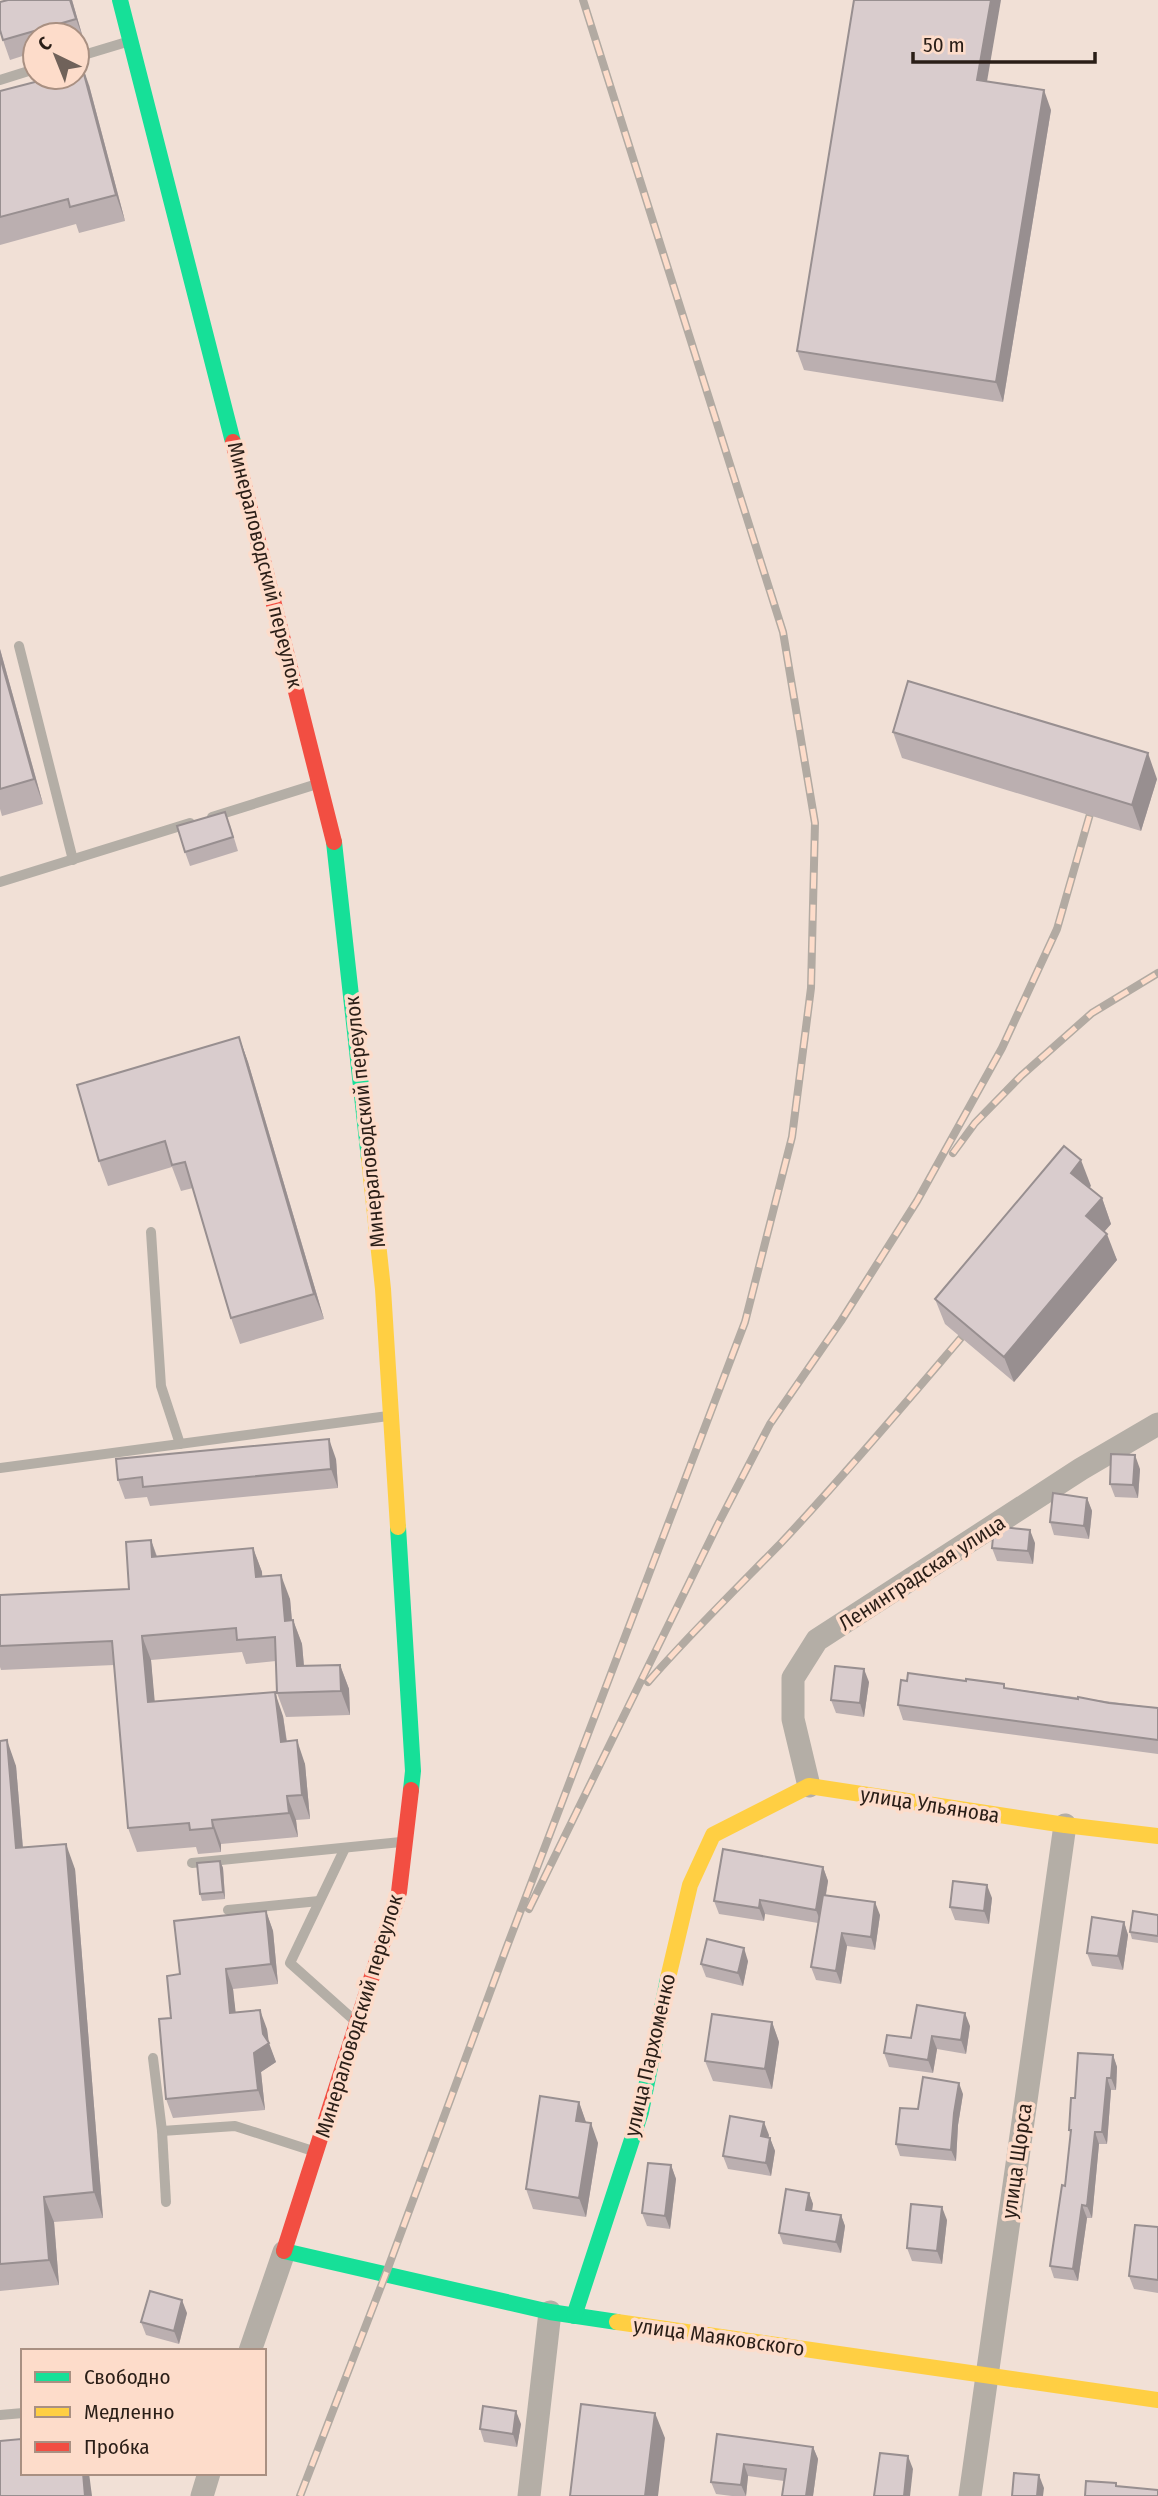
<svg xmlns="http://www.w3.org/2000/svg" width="1158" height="2496" font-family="'Fira Sans Condensed',sans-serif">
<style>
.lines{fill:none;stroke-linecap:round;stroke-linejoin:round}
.lane{stroke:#b4aea6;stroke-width:10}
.street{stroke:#b4aea6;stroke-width:23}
.fast{stroke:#16e098;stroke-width:16}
.slow{stroke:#ffcf43;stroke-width:16}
.jam{stroke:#f24e42;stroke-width:16}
.rail-casing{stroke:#b2aaa2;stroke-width:8}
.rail{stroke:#fddcca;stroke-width:5;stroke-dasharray:16;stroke-linecap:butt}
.wall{fill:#bbafb0}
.shaded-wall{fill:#988f90}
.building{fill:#d9cccd;stroke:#988f90;stroke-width:2}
.labels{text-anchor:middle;stroke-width:7;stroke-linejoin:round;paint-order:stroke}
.street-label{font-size:21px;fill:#2a1e17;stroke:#fddcca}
</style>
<rect width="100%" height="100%" fill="#f1e0d6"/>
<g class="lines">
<g class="lane">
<polyline points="77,57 130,41"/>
<polyline points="0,80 35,69"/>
<polyline points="19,646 73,860"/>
<polyline points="212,817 317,784"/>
<polyline points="0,882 190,823"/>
<polyline points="151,1232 161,1386 180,1444"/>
<polyline points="0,1468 388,1416"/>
<polyline points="345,1848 290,1963 355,2021"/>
<polyline points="192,1863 401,1842"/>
<polyline points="228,1910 319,1901"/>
<polyline points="153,2058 162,2131 235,2126 313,2151"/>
<polyline points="162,2131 166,2202"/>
<polyline points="0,2415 23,2413"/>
</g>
<g class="street">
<polyline points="809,1786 793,1719 793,1678 817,1640 1081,1469 1158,1424"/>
<polyline points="250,2351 284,2252"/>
<polyline points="202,2496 209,2473"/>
<polyline points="529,2496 550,2312"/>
<polyline points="970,2496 1065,1825"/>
</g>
<g class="fast">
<polyline points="120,0 233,442"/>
<polyline points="334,842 369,1159"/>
<polyline points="398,1527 413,1771 411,1790"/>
<polyline points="284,2251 550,2312 617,2322"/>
<polyline points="574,2316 641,2112 668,1978"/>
</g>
<g class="slow">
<polyline points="369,1159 383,1289 398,1527"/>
<polyline points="668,1978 690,1885 713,1835 809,1786 1065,1825 1158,1836"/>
<polyline points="617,2322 1158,2400"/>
</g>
<g class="jam">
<polyline points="233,442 334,842"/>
<polyline points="284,2251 399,1892 411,1790"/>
</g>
<g class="rail-casing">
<g id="rail">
<polyline points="953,1153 975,1123 1021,1076 1092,1013 1158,973"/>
<path d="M648,1682C690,1634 736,1589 781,1543C843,1477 902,1407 961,1338"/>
<polyline points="529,1909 718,1524 770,1424 841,1321 917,1201 1002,1048 1057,929 1090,814"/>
<polyline points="300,2496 385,2276 506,1949 745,1322 792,1137 811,988 815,823 783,632 583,0"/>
</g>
</g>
<use href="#rail" class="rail"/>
</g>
<g class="wall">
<polygon points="8,0 72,0 83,38 77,40 77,35 35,35 35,52 10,60 3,40"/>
<polygon points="89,85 125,221 79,233 76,224 0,245 0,91"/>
<polygon points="1051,110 1003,402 804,370 797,351"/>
<polygon points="0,649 43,804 2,816 0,809"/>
<polygon points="893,732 1157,779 1141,831 902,758"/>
<polygon points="230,825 238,851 190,866 185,852"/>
<polygon points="239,1037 248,1062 324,1319 240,1344 231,1318 193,1188 181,1191 172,1167 108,1186 99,1161"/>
<polygon points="1091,1186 1089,1188 1102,1198 1111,1224 1104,1232 1117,1260 1014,1382 945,1324 935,1299"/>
<polygon points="336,1459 338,1488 150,1506 147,1497 125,1499 118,1480"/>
<polygon points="1140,1469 1138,1498 1115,1497 1110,1484"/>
<polygon points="1087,1498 1092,1511 1089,1539 1054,1535 1050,1522"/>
<polygon points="151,1540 157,1556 253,1548 262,1572 262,1576 290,1599 292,1620 293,1620 302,1644 304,1666 340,1665 349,1689 350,1715 286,1717 277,1693 276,1661 246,1664 242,1652 151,1660 154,1701 283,1716 287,1741 305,1764 310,1819 296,1820 298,1837 221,1844 221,1852 198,1854 196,1847 137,1852 128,1828 114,1665 1,1670 0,1667 0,1595 129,1589"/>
<polygon points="1035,1543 1033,1564 997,1561 992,1548"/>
<polygon points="966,1681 1006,1688 1158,1708 1158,1754 903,1720 898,1705"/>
<polygon points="869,1682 864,1717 836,1713 831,1700"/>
<polygon points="0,1741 16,1766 23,1848 75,1869 103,2218 54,2222 59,2285 0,2291"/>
<polygon points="220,1861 223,1868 225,1899 202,1901 200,1894"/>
<polygon points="823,1867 828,1881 826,1895 880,1915 875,1950 847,1946 841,1984 816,1980 811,1967 818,1923 765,1914 764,1921 719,1914 714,1901"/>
<polygon points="992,1898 989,1924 955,1920 950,1907"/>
<polygon points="266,1911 273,1931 278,1984 233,1989 235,2012 267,2029 268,2042 276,2062 261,2072 265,2110 173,2118 166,2099 171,2018"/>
<polygon points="1158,1915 1158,1943 1132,1939 1130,1932"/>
<polygon points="1124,1922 1128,1935 1123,1970 1092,1966 1087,1953"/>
<polygon points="748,1961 743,1986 706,1977 701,1964"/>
<polygon points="772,2022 779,2042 772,2089 713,2081 705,2061"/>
<polygon points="970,2026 966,2054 937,2049 933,2073 889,2067 884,2053 911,2038"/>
<polygon points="1113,2055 1117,2067 1116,2090 1111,2090 1107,2144 1099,2144 1092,2218 1087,2218 1078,2281 1054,2278 1050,2266 1065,2186 1071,2135 1069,2130 1075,2098"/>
<polygon points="963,2094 958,2125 956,2161 900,2156 896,2144 918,2109"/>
<polygon points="579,2102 586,2123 598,2143 586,2217 533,2209 526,2189"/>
<polygon points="769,2135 768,2137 770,2138 775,2151 771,2176 728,2169 723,2156"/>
<polygon points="671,2165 676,2179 670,2229 647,2226 642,2213"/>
<polygon points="809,2193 813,2204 812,2211 841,2215 845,2226 841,2253 783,2244 779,2233"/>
<polygon points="947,2220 942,2264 912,2261 907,2248"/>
<polygon points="1158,2227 1158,2293 1134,2289 1129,2276"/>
<polygon points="187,2313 179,2344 146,2335 141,2322"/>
<polygon points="521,2424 517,2447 484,2442 480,2429"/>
<polygon points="717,2434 813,2447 818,2459 813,2496 782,2496 784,2481 748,2476 746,2496 732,2496 716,2494 711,2482"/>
</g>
<g class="shaded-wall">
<polygon points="70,0 72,0 83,38 76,19"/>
<polygon points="991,0 1001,0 984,99 977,80"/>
<polygon points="80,59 89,85 125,221 116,195"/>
<polygon points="1044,90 1051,110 1003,402 996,382"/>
<polygon points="0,649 43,804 34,779 0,657"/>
<polygon points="1148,753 1157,779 1141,831 1132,805"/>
<polygon points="239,1037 248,1062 324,1319 314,1294"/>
<polygon points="1081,1160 1091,1186 1080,1198 1071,1173"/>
<polygon points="1102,1198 1111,1224 1095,1242 1086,1216"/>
<polygon points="1107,1234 1117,1260 1014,1382 1004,1357"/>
<polygon points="329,1439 336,1459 338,1488 331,1469"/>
<polygon points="1135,1455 1140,1469 1138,1498 1133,1485"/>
<polygon points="1087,1498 1092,1511 1089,1539 1084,1526"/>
<polygon points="1030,1530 1035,1543 1033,1564 1028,1551"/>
<polygon points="151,1540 159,1564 152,1557"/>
<polygon points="253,1548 262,1572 264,1601 256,1577"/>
<polygon points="281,1575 290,1599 294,1645 285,1621"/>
<polygon points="293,1620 302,1644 306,1690 297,1666"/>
<polygon points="142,1636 151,1660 157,1726 148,1702"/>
<polygon points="340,1665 349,1689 350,1715 341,1691"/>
<polygon points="864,1669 869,1682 864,1717 860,1703"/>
<polygon points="275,1692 283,1716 290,1766 281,1742"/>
<polygon points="7,1740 16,1766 25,1874 16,1848"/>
<polygon points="297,1740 305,1764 310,1819 302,1795"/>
<polygon points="287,1796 296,1820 298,1837 289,1813"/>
<polygon points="212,1820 221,1844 221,1852 213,1828"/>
<polygon points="66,1844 75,1869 103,2218 94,2192"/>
<polygon points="220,1861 223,1868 225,1899 223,1892"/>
<polygon points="823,1867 828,1881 821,1923 816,1910"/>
<polygon points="987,1885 992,1898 989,1924 984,1911"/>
<polygon points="760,1900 765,1914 764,1921 759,1908"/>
<polygon points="875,1902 880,1915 875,1950 871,1937"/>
<polygon points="266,1911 273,1931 278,1984 271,1964"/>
<polygon points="1124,1922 1128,1935 1123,1970 1118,1956"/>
<polygon points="842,1933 847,1946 841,1984 836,1971"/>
<polygon points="744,1948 748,1961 743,1986 738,1973"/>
<polygon points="226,1969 233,1989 238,2032 230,2013"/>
<polygon points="260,2010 267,2029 269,2043 276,2062 261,2072 265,2110 258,2090 254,2053 263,2034"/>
<polygon points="965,2013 970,2026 966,2054 961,2040"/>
<polygon points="772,2022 779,2042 772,2089 765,2069"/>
<polygon points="932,2036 937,2049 933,2073 928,2060"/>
<polygon points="1113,2055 1117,2067 1116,2090 1111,2078"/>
<polygon points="1107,2078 1111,2090 1107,2144 1102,2132"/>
<polygon points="959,2083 963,2094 958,2125 956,2161 951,2150 954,2113"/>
<polygon points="579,2102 586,2122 583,2141 576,2121"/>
<polygon points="764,2122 769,2135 766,2149 761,2136"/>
<polygon points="591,2123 598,2143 586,2217 579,2198"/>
<polygon points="1095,2132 1099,2144 1092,2218 1087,2206"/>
<polygon points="770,2138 775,2151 771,2176 766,2163"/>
<polygon points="671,2165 676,2179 670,2229 665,2216"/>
<polygon points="809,2193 813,2204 810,2221 806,2210"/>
<polygon points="44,2197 54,2222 59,2285 49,2260"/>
<polygon points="1082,2205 1087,2218 1078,2281 1073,2269"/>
<polygon points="942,2207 947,2220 942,2264 937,2251"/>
<polygon points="841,2215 845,2226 841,2253 836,2242"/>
<polygon points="182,2300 187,2313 179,2344 174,2331"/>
<polygon points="516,2411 521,2424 517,2447 513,2434"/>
<polygon points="655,2413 665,2438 658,2496 645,2496"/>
<polygon points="813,2447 818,2459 813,2496 806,2496"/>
<polygon points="908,2456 913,2469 910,2496 904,2496"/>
<polygon points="744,2464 748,2476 746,2496 741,2485"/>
<polygon points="83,2473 89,2473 92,2496 85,2496"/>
<polygon points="1039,2475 1044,2488 1043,2496 1037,2496"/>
</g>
<g class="building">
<polygon points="8,0 70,0 76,19 3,40 0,30 0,2"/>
<polygon points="854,0 991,0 977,80 1044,90 996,382 797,351"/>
<polygon points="80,59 116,195 70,207 68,199 0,217 0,91 35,82 33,72 35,71 35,77 77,77 77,60"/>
<polygon points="0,657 34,779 0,789"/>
<polygon points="908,681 1148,753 1132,805 893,732"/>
<polygon points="225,812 233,837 185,852 177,826"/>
<polygon points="239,1037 314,1294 231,1318 185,1162 172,1165 165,1141 99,1161 77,1085"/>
<polygon points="1064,1146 1081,1160 1071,1173 1102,1198 1086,1216 1107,1234 1004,1357 935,1299"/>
<polygon points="329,1439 331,1469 143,1487 142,1477 118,1480 116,1459"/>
<polygon points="1111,1454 1135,1455 1133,1485 1110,1484"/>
<polygon points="1053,1493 1087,1498 1084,1526 1050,1522"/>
<polygon points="994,1526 1030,1530 1028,1551 992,1548"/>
<polygon points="151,1540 152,1557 253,1548 256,1577 281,1575 285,1621 293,1620 297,1666 340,1665 341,1691 277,1693 275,1637 237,1640 236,1628 142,1636 148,1702 275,1692 281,1742 297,1740 302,1795 287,1796 289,1813 212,1820 213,1828 190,1830 189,1823 128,1828 112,1641 0,1646 0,1595 129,1589 126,1542"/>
<polygon points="835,1666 864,1669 860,1703 831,1700"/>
<polygon points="908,1673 966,1681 966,1679 1004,1684 1004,1688 1078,1699 1078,1697 1109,1703 1158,1708 1158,1740 898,1705 901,1680 907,1681"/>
<polygon points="7,1740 16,1848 66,1844 94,2192 44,2197 49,2260 0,2264 0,1741"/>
<polygon points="723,1849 823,1867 816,1910 760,1900 759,1908 714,1901"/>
<polygon points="220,1861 223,1892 200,1894 197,1863"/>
<polygon points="953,1881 987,1885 984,1911 950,1907"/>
<polygon points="823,1895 875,1902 871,1937 842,1933 836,1971 811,1967"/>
<polygon points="266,1911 271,1964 226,1969 230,2013 260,2010 263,2034 269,2043 254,2053 258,2090 166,2099 159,2019 171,2018 167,1976 180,1974 174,1921"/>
<polygon points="1133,1911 1158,1915 1158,1936 1130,1932"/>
<polygon points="1092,1917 1124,1922 1118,1956 1087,1953"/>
<polygon points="707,1939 744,1948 738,1973 701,1964"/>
<polygon points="917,2005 965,2013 961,2040 932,2036 928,2060 884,2053 887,2035 911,2038"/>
<polygon points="712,2014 772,2022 765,2069 705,2061"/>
<polygon points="1078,2053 1113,2055 1111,2078 1107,2078 1102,2132 1095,2132 1087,2206 1082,2205 1073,2269 1050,2266 1062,2185 1065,2186 1071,2130 1069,2130 1071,2098 1075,2098"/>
<polygon points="923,2077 959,2083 954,2113 951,2150 896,2144 900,2108 918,2109"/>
<polygon points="540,2096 579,2102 576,2121 591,2123 579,2198 526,2189"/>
<polygon points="730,2116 764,2122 761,2136 770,2138 766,2163 723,2156"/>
<polygon points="648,2163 671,2165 665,2216 642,2213"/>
<polygon points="786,2189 809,2193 806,2210 841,2215 836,2242 779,2233"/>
<polygon points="911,2204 942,2207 937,2251 907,2248"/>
<polygon points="1135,2225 1158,2227 1158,2280 1129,2276"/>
<polygon points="150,2291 182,2300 174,2331 141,2322"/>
<polygon points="581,2404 655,2413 645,2496 570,2496"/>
<polygon points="483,2406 516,2411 513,2434 480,2429"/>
<polygon points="717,2434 813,2447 806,2496 782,2496 786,2469 744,2464 741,2485 711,2482"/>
<polygon points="21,2439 23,2456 23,2473 83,2473 85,2496 0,2496 0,2441"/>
<polygon points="880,2453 908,2456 904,2496 874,2496"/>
<polygon points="1014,2473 1039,2475 1037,2496 1012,2496"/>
<polygon points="1086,2481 1116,2483 1116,2486 1158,2490 1158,2496 1085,2496"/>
</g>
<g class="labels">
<g class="street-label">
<text transform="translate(265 565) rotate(76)" y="7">Минераловодский переулок</text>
<text transform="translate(365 1122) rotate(-96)" y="7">Минераловодский переулок</text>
<text transform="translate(922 1573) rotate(-33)" y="7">Ленинградская улица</text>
<text transform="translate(930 1805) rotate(9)" y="7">улица Ульянова</text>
<text transform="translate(359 2016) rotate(-73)" y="7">Минераловодский переулок</text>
<text transform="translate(650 2055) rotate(-77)" y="7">улица Пархоменко</text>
<text transform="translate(1017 2161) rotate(-82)" y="7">улица Щорса</text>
<text transform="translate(719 2337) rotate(8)" y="7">улица Маяковского</text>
</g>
</g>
<rect x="21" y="2349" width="245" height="126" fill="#fddcca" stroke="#a99082" stroke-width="2"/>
<rect x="35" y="2372" width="35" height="10" fill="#16e098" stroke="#a99082" stroke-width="2"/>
<text x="84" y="2384" font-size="21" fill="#2a1e17">Свободно</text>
<rect x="35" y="2407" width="35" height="10" fill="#ffcf43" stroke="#a99082" stroke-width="2"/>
<text x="84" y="2419" font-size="21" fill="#2a1e17">Медленно</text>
<rect x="35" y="2442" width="35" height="10" fill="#f24e42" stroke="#a99082" stroke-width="2"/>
<text x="84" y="2454" font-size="21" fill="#2a1e17">Пробка</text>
<g transform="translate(56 56) rotate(317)"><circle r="33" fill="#fddcca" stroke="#a99082" stroke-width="2"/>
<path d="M0-5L12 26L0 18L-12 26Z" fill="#70625a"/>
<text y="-10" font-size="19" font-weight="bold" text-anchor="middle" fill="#2a1e17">С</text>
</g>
<path d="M913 52v10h182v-10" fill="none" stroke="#2a1e17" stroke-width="3.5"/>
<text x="923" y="52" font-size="21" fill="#2a1e17" stroke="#fddcca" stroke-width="5" paint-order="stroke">50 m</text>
</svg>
